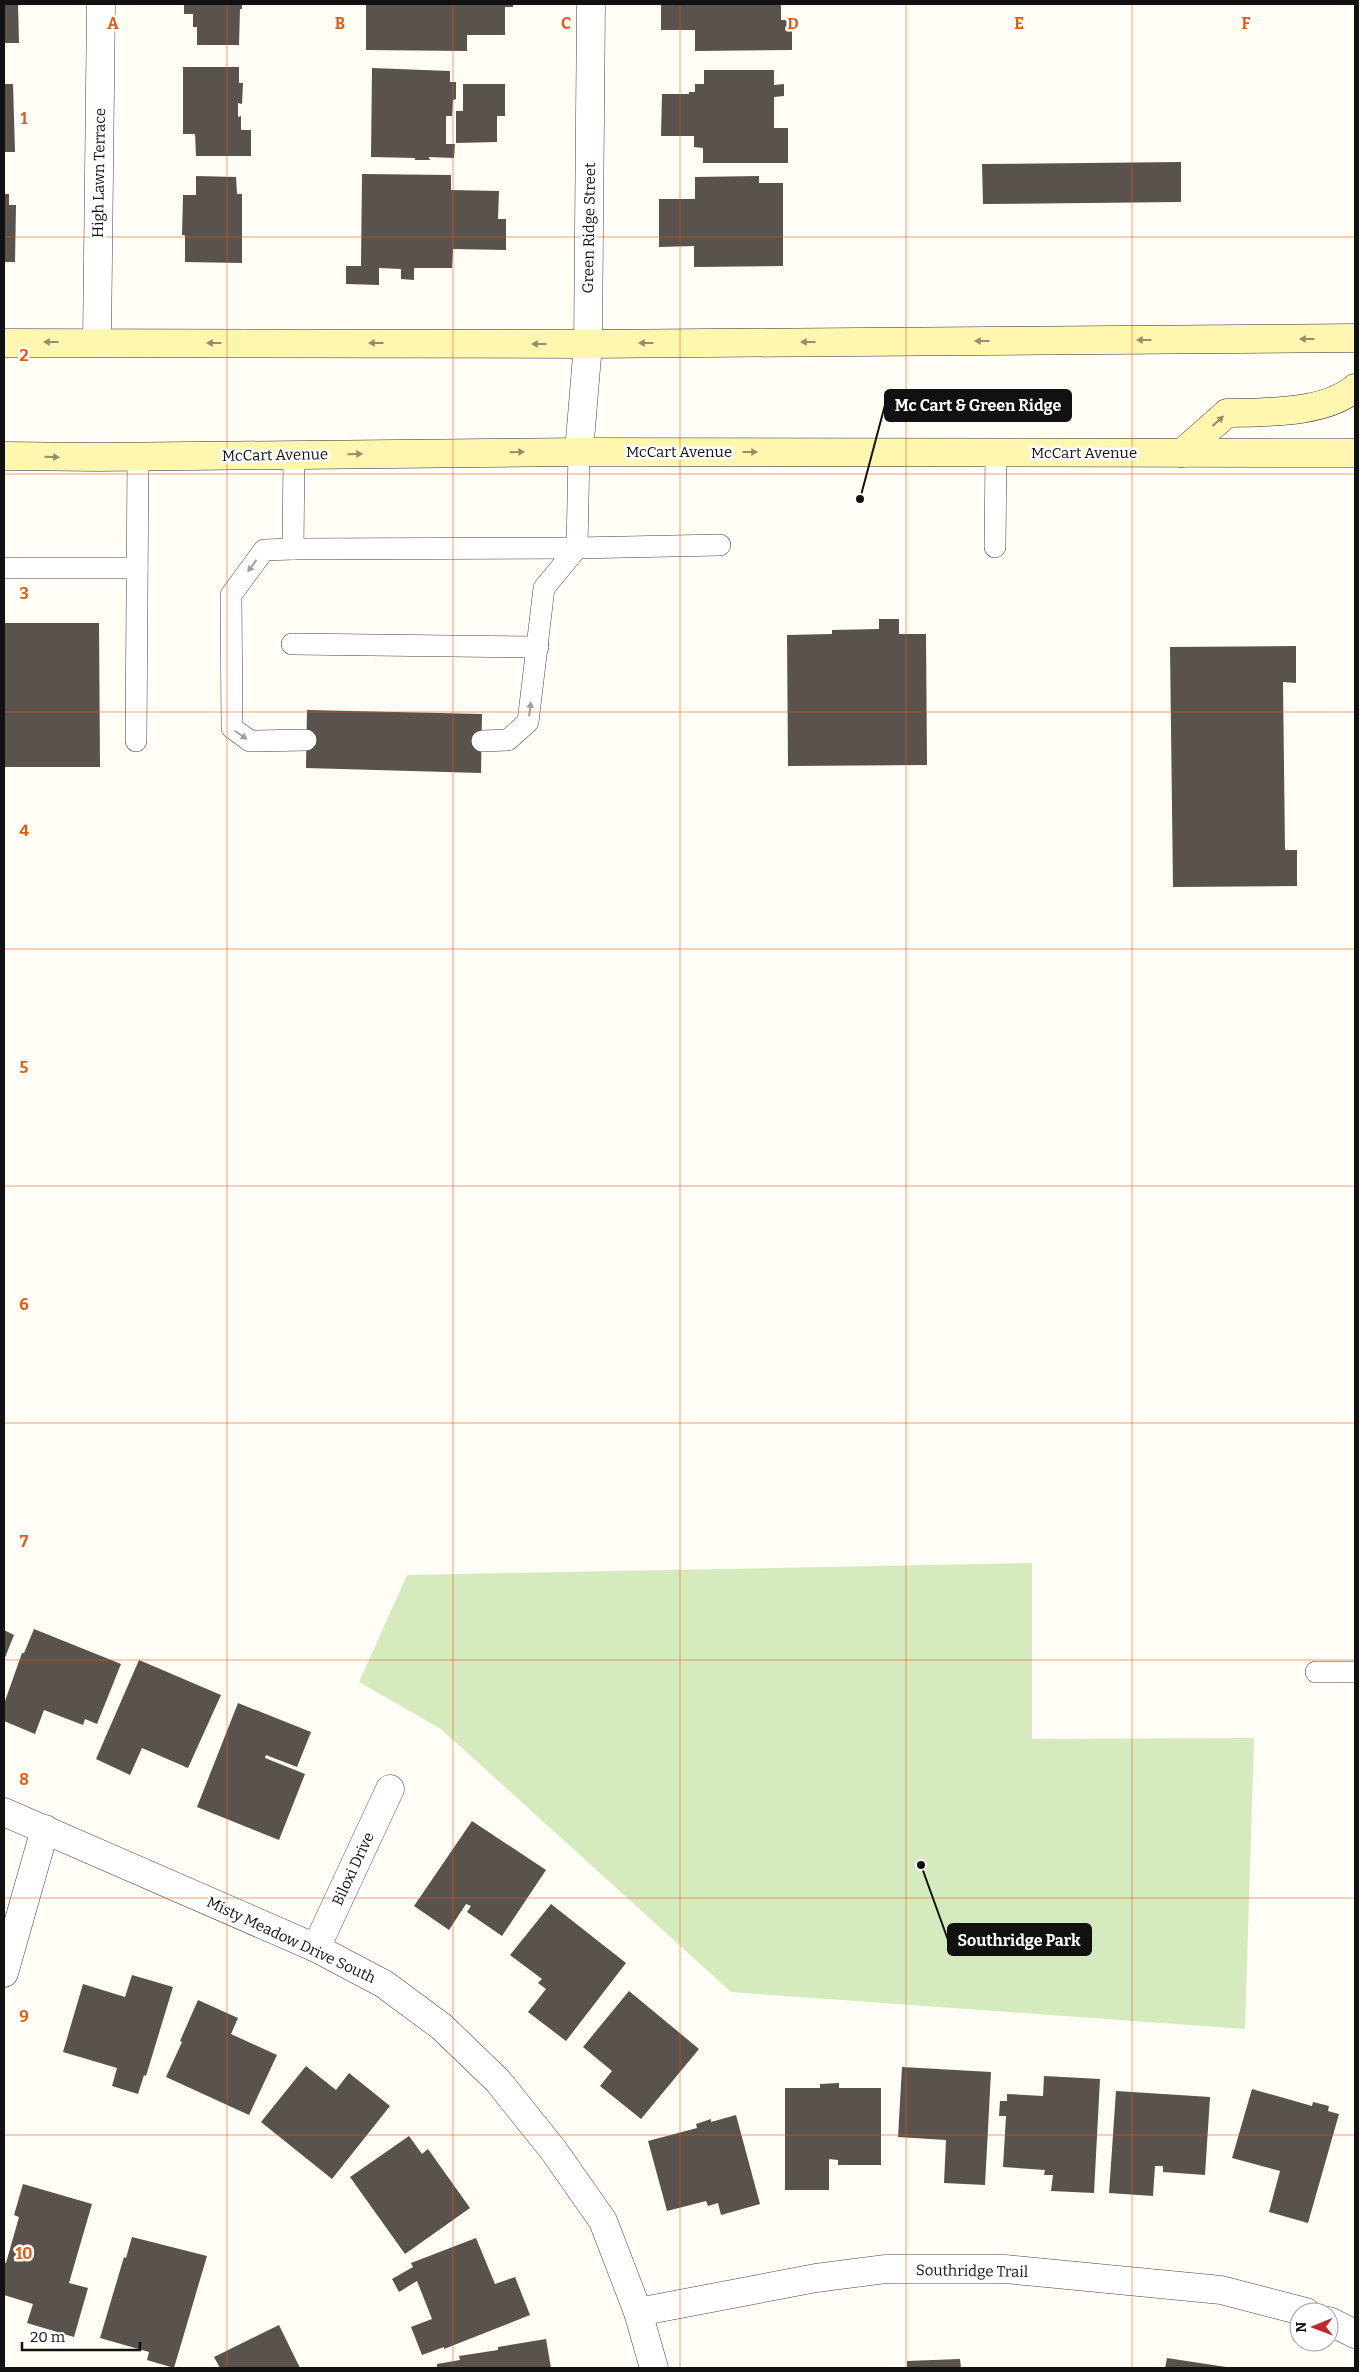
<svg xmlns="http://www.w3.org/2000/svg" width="1359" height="2372" font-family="Bitter,serif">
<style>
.green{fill:#d5ebbd}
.building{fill:#5a524d}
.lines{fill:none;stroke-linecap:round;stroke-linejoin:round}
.service-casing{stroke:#444;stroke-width:22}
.minor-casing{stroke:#444;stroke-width:29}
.secondary-casing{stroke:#333;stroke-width:29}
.service{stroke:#fff;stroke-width:21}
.minor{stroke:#fff;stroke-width:28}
.secondary{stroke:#fff6b0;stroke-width:28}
.oneway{fill:#948f68}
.oneway2{fill:#a0a0a0}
.grid{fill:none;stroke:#e8590c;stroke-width:1;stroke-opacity:0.55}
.labels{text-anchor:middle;stroke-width:5;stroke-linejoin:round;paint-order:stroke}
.street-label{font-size:15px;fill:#111;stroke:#fff}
.grid-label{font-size:16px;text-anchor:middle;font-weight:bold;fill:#e8590c;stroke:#fff;stroke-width:5;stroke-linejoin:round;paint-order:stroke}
.leader{fill:none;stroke:#111;stroke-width:2}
.callout-dot{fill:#111;stroke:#fff;stroke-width:2}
.callout{fill:#111;stroke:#111;stroke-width:2}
.callout-label{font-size:16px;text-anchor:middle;font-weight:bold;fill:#fff}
</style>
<rect width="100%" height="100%" fill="#fffdf5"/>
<polygon class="green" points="1032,1563 1032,1739 1254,1738 1245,2029 731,1992 441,1729 359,1682 407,1575"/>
<g class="building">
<polygon points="4,4 18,4 19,43 4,43"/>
<polygon points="184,4 242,4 242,9 240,9 239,45 197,45 197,27 193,27 193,14 184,14"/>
<polygon points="366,4 513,4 513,7 505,7 505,35 467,35 467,51 366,50"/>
<polygon points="661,4 781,4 781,20 792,20 792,50 695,51 695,30 661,30"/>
<polygon points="183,67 239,67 239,83 243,83 242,104 238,103 238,117 241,116 241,130 251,130 251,156 196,156 195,134 183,134"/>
<polygon points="372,68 450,71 450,82 456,82 456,99 453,100 452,116 446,116 446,144 455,144 454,158 429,157 430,160 415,160 415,158 371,157"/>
<polygon points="704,70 774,70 774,85 784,84 784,96 774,97 774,128 788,128 788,163 703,163 703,148 694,147 694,136 661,136 662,94 689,94 689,92 695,92 695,84 704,84"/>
<polygon points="4,84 13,84 15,152 4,152"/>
<polygon points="463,84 505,84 505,116 497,116 497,142 456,143 456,111 463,111"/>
<polygon points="1181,162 1181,202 983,204 982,164"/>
<polygon points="362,174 451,175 451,190 499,191 498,219 506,219 506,250 453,249 452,268 414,268 414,280 401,279 401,269 379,268 379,285 346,284 346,266 361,266"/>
<polygon points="196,176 236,177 237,194 242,194 242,263 185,262 185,235 182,235 183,195 196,195"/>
<polygon points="759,176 759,183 783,183 783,266 694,267 694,246 659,247 659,199 695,199 695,177"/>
<polygon points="4,194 9,194 9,205 16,205 15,262 4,262"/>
<polygon points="879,619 899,619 899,634 926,634 927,765 788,766 787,635 832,634 832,630 879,629"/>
<polygon points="4,623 99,623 100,767 4,767"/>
<polygon points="1296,646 1296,683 1283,682 1285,850 1297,850 1297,886 1173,887 1170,647"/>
<polygon points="307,710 482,714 481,773 306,768"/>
<polygon points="34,1629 121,1664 97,1724 85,1719 83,1725 44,1710 35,1734 4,1721 4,1704 22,1653 24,1653"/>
<polygon points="4,1630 14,1635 4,1660"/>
<polygon points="139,1660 221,1695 188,1768 142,1748 130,1775 96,1759"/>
<polygon points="238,1703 311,1732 297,1767 266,1755 265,1758 305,1774 279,1840 197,1807"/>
<polygon points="472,1821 546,1870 502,1936 467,1912 471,1906 466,1904 449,1930 414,1906"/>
<polygon points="551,1904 626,1963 566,2041 528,2012 546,1989 538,1983 542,1979 510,1955"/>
<polygon points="132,1975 173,1987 146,2076 144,2075 138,2094 112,2086 117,2068 63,2052 83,1984 125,1997"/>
<polygon points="629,1991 699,2049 641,2119 600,2086 612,2071 583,2047"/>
<polygon points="198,2000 238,2018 231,2034 277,2055 249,2115 166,2077 182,2042 180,2041"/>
<polygon points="306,2066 336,2090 349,2073 390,2106 332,2179 261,2122"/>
<polygon points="902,2067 991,2072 985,2185 944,2183 946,2140 898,2137"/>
<polygon points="1044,2076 1100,2079 1094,2193 1051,2191 1053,2175 1044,2175 1045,2170 1003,2167 1006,2116 999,2116 1000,2101 1007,2101 1007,2094 1043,2096"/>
<polygon points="839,2083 839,2088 881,2088 881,2165 838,2165 838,2160 829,2159 829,2190 785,2190 785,2088 820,2088 820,2084"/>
<polygon points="1252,2089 1312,2106 1313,2102 1329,2106 1328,2111 1339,2114 1308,2223 1269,2212 1280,2171 1232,2158"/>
<polygon points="1116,2091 1210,2097 1205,2175 1163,2172 1163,2166 1155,2166 1153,2196 1109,2193"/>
<polygon points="736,2115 760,2204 721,2215 718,2203 708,2206 706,2201 667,2211 648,2141 697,2128 696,2124 711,2119 711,2122"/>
<polygon points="409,2136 422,2154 428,2149 470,2208 405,2254 350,2177"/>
<polygon points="23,2184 92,2204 69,2283 88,2288 74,2337 27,2323 33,2304 4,2295 4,2263 6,2263 19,2217 14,2215"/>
<polygon points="132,2237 207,2256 174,2368 147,2360 149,2352 100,2338 124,2257 126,2258"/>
<polygon points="476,2238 495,2284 515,2277 530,2315 444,2349 444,2347 422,2355 411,2327 432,2319 417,2281 399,2292 392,2279 413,2267 411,2263"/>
<polygon points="279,2325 300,2368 220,2368 214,2357"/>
<polygon points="546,2339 551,2368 437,2368 437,2364 460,2360 459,2356 498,2350 498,2347"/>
<polygon points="1167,2358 1226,2367 1226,2368 1165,2368"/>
<polygon points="960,2359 961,2368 907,2368 907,2361"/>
</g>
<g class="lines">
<g class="service-casing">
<g id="service">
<polyline points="294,455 293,549 577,548 720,545"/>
<polyline points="995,547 996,453"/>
<polyline points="293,549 264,550 231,595 232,728 250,741 306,740"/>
<polyline points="4,568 137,568"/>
<polyline points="292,644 538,647"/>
<polyline points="136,741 138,456"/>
<polyline points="482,741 508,740 528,722 544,588 577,548 579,452"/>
<polyline points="1316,1672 1355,1672"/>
</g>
</g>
<g class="minor-casing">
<g id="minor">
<polyline points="97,342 101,4"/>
<polyline points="579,452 588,344 591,4"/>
<polyline points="4,1812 316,1948 384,1984 442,2027 498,2081 554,2151 603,2221 638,2312 654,2368"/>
<polyline points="316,1948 390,1789"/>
<polyline points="4,1973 45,1829"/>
<polyline points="638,2312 816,2278 886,2269 1005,2269 1221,2290 1306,2312"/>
<polyline points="1329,2321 1355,2334"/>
</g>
</g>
<g class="secondary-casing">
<g id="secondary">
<polyline points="4,343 588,344 1355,338"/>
<path d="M1182,453L1227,413C1266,412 1324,414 1355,388"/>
<polyline points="4,456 99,457 579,452 1355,453"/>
</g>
</g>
<use href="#service" class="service"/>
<use href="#minor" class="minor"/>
<use href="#secondary" class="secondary"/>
</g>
<defs><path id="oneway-solid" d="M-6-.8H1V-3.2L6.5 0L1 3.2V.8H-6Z" transform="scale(1.25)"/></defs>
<g class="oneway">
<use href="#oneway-solid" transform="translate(1307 339) rotate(180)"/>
<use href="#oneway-solid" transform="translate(1144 340) rotate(180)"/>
<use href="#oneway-solid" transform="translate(982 341) rotate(180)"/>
<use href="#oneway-solid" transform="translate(51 342) rotate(180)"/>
<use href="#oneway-solid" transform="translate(808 342) rotate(180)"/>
<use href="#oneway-solid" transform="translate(214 343) rotate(-180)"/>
<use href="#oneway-solid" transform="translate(376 343) rotate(-180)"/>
<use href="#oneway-solid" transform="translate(646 343) rotate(180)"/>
<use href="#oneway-solid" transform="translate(539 344) rotate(-180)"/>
<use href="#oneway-solid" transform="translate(1218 421) rotate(-42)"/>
<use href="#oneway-solid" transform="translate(517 452) rotate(-1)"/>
<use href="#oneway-solid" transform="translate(750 452)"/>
<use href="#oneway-solid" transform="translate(355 454) rotate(-1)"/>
<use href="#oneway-solid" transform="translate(52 457) rotate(1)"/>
</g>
<g class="oneway2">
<use href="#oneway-solid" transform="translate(252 566) rotate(126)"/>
<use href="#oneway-solid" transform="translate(530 709) rotate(-83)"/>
<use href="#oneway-solid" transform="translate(241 735) rotate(35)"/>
</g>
<path class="grid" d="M227,4V2368M453,4V2368M680,4V2368M906,4V2368M1132,4V2368M4,237H1355M4,474H1355M4,712H1355M4,949H1355M4,1186H1355M4,1423H1355M4,1660H1355M4,1898H1355M4,2135H1355"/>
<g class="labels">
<g class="street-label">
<text transform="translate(99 173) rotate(-89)" y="5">High Lawn Terrace</text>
<text transform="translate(589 228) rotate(-89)" y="5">Green Ridge Street</text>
<text x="679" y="457">McCart Avenue</text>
<text x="1084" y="458">McCart Avenue</text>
<text transform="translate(275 455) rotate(-1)" y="5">McCart Avenue</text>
<text transform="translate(353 1869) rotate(-65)" y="5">Biloxi Drive</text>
<text transform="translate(291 1940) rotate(25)" y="5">Misty Meadow Drive South</text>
<text transform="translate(972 2271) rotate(1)" y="5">Southridge Trail</text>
</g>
</g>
<g class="grid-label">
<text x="113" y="29">A</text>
<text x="340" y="29">B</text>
<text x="566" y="29">C</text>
<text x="793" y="29">D</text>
<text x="1019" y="29">E</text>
<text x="1246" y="29">F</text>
<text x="24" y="124">1</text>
<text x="24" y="361">2</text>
<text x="24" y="599">3</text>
<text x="24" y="836">4</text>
<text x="24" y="1073">5</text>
<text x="24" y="1310">6</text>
<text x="24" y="1547">7</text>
<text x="24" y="1785">8</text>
<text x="24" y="2022">9</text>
<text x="24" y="2259">10</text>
</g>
<path class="leader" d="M860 499L885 405M921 1865L948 1940"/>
<g class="callout-dot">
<circle cx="860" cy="499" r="5"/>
<circle cx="921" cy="1865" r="5"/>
</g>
<g class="callout">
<rect x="885" y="390" width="186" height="31" rx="5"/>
<rect x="948" y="1924" width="143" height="31" rx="5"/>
</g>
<g class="callout-label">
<text x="978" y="411">Mc Cart &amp; Green Ridge</text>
<text x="1019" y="1946">Southridge Park</text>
</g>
<rect width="1359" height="2372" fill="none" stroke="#111111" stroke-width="10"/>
<g transform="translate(1314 2327) rotate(269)"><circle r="24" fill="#ffffff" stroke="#a0a0a0"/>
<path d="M0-4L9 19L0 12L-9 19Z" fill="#c4262e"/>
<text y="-8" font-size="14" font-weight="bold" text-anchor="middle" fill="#111111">N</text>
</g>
<path d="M22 2342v8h118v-8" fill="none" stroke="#111111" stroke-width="2.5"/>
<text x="30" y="2342" font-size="15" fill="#111111" stroke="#ffffff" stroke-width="4" paint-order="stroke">20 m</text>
</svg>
